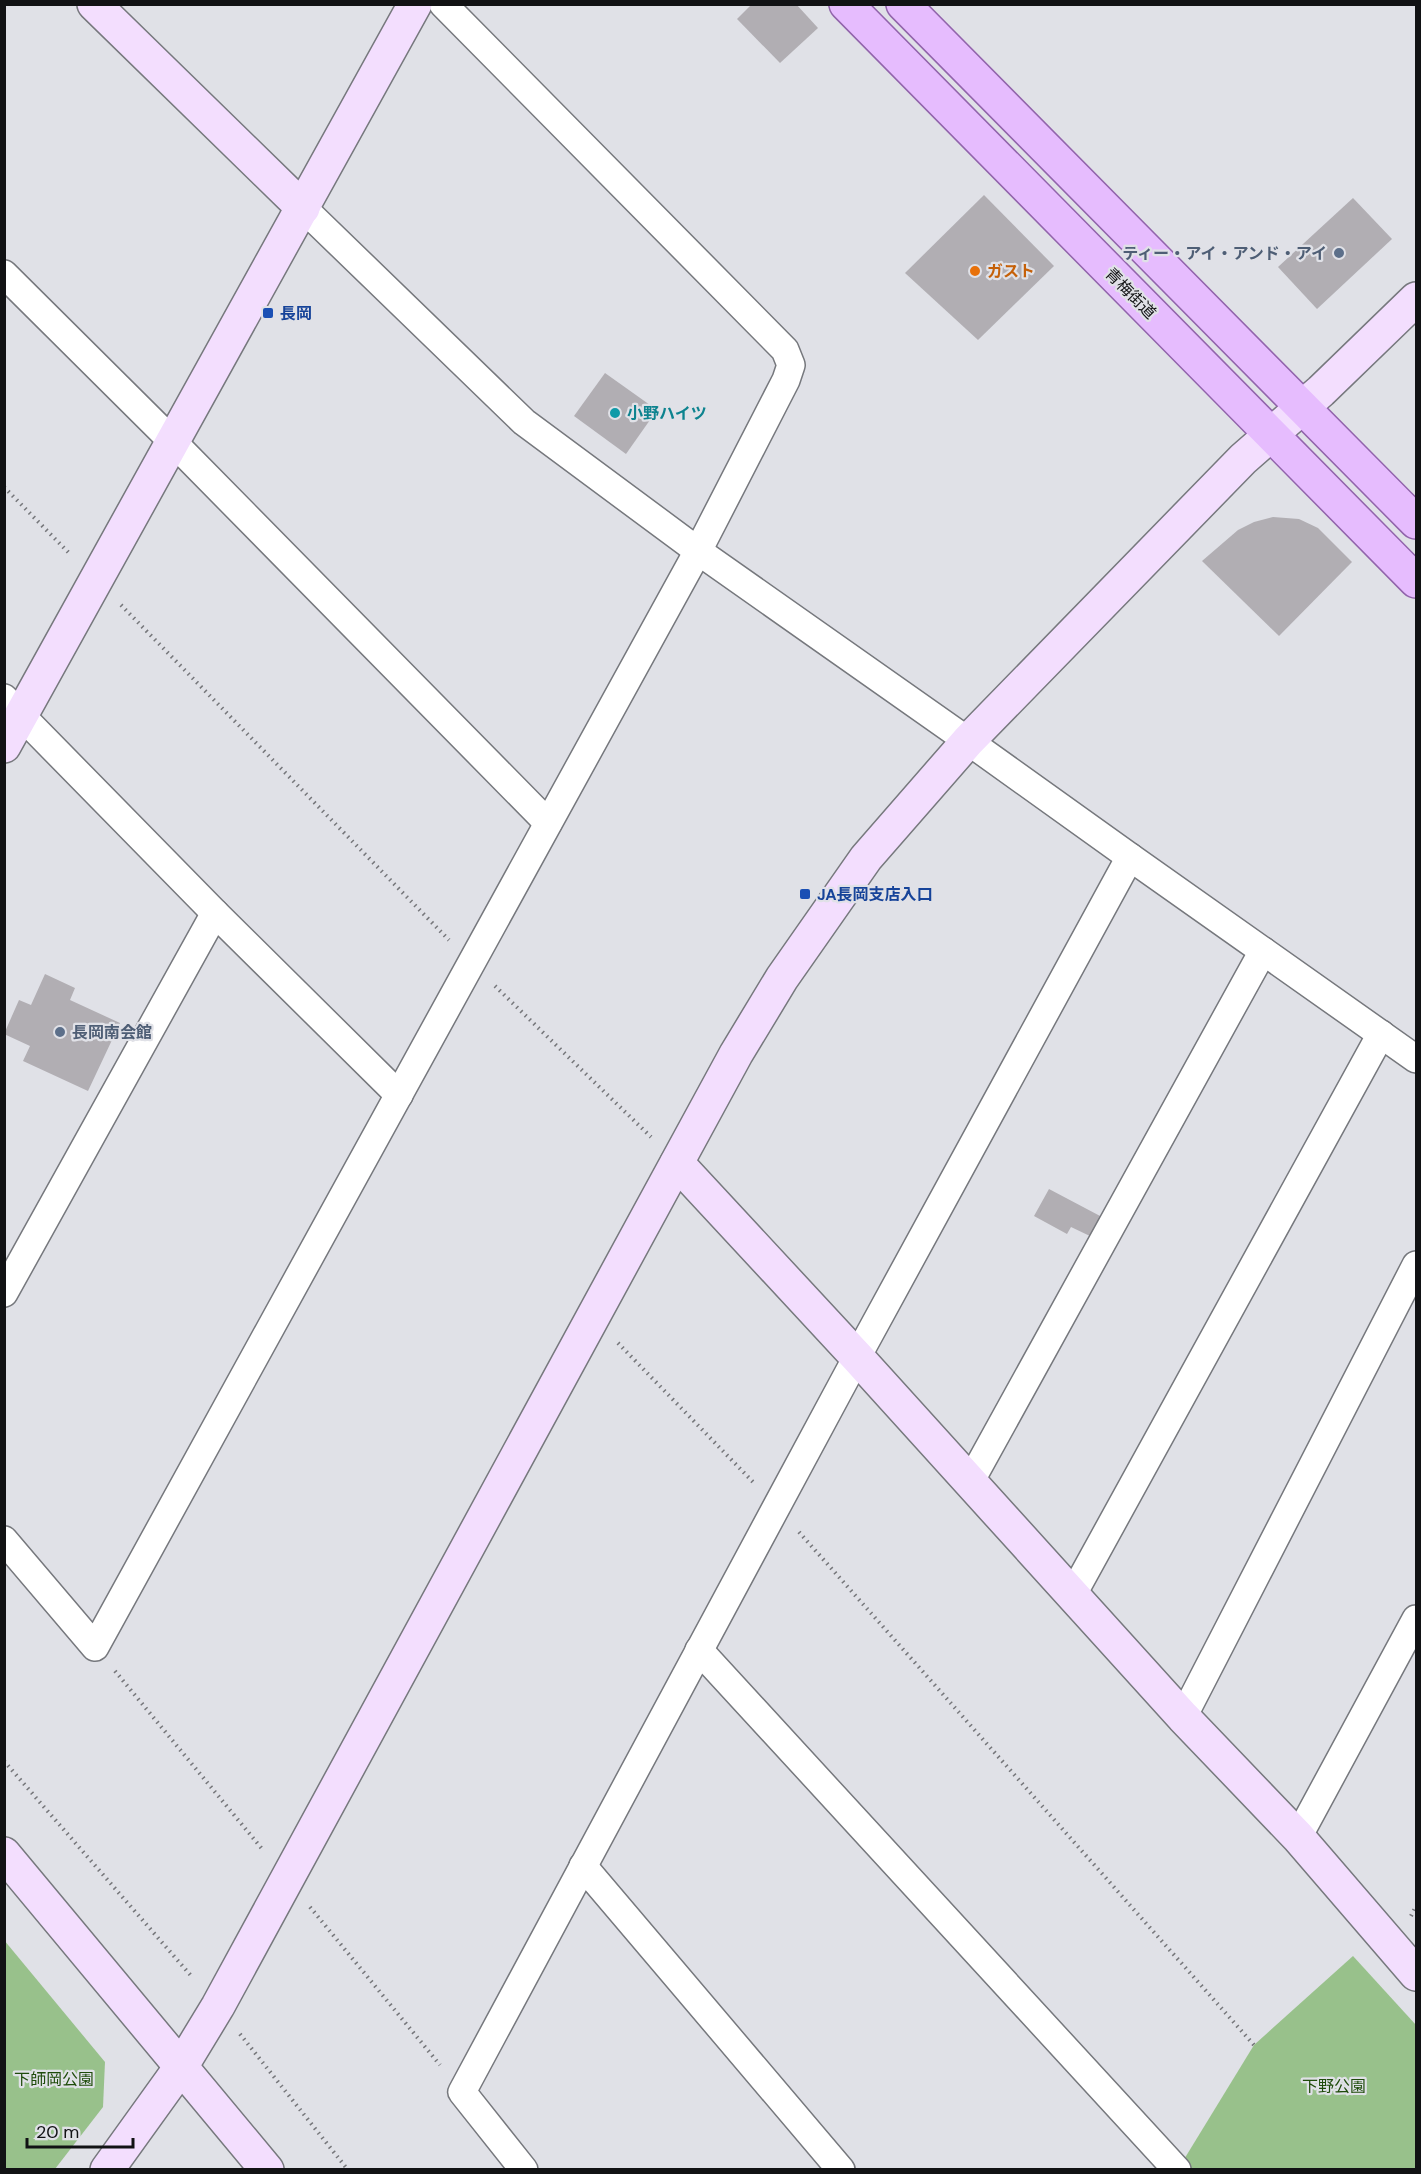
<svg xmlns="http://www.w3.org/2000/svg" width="1421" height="2174" font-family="'DM Sans','Noto Sans JP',sans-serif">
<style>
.green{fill:#98c18b}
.building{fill:#b1aeb3}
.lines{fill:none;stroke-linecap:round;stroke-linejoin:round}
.street-casing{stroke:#76787d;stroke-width:30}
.secondary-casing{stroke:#76787d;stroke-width:36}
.primary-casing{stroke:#9164ab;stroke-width:36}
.path{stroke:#76777b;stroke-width:4;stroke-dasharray:1.5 4.5;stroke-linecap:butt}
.street{stroke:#fff;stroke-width:27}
.secondary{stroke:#f3defe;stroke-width:33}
.primary{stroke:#e6bcfe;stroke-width:33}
.service-dot{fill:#5c6f8a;stroke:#e0e1e7;stroke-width:2}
.food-dot{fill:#e8710a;stroke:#e0e1e7;stroke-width:2}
.transit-dot{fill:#1a4fb4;stroke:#e0e1e7;stroke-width:2}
.culture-dot{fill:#0f9aa8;stroke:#e0e1e7;stroke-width:2}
.labels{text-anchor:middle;stroke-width:4.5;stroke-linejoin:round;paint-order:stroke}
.service-label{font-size:16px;font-weight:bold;fill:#4e5e75;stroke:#e0e1e7;text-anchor:end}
.food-label{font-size:16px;font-weight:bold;fill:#c56008;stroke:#e0e1e7;text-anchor:start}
.street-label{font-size:16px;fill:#111214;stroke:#e0e1e7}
.transit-label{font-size:16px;font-weight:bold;fill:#164399;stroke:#e0e1e7;text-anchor:start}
.culture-label{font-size:16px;font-weight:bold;fill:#0d838f;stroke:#e0e1e7;text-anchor:start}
.park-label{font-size:16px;fill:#1f4c0b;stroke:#e0e1e7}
</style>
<rect width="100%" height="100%" fill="#e0e1e7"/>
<g class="green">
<polygon points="4,1940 105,2062 103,2107 55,2169 5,2169"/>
<polygon points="1353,1956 1416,2025 1416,2169 1191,2170 1183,2161 1254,2045"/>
</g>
<g class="building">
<polygon points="752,4 796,4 818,28 780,63 737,19"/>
<polygon points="984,195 1054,266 978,340 905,273"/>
<polygon points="1353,198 1392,239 1317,309 1278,267"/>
<polygon points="605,373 657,410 626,454 574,416"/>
<polygon points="1273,517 1299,519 1318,528 1352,562 1279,636 1202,561 1238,530 1254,522"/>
<polygon points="45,974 75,988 70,1000 120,1023 88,1091 23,1061 30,1046 4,1034 19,1000 31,1005"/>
<polygon points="1049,1189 1102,1217 1092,1237 1071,1227 1067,1234 1034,1216"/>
</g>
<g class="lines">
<g class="street-casing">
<g id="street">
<polyline points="303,208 524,422 698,551 968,741 1130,857 1416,1059"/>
<polyline points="4,274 173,442 548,823"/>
<polyline points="4,698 215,913 399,1095"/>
<polyline points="4,1293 215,913"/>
<polyline points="970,1482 1263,951"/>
<polyline points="4,1540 95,1647 698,551 786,380 791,365 785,350 443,4"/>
<polyline points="1073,1594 1381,1034"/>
<polyline points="699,1650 1177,2170"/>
<polyline points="1183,1717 1416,1265"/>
<polyline points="1298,1837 1416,1619"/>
<polyline points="583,1866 841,2170"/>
<polyline points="524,2170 462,2092 857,1357 1130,857"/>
</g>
</g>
<g class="secondary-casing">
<g id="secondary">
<polyline points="94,4 303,208"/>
<polyline points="4,746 415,4"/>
<polyline points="677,1163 857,1357 1183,1717 1298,1837 1416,1974"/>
<polyline points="4,1854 267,2170"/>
<polyline points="107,2170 181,2067 218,2006 736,1054 782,978 866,858 968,741 1243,459 1321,391 1416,299"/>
</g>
</g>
<g class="primary-casing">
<g id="primary">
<polyline points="846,4 1416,581"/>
<polyline points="903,4 1416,522"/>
</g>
</g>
<g class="path">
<polyline points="4,487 71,555"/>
<polyline points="121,605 449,940"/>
<polyline points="495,986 651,1137"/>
<polyline points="618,1343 753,1482"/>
<polyline points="799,1532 1254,2045"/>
<polyline points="115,1671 263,1850"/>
<polyline points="4,1761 193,1978"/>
<polyline points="310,1907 440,2065"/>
<polyline points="1411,1916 1416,1906"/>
<polyline points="240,2034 348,2170"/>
</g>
<use href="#street" class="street"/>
<use href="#secondary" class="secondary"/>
<use href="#primary" class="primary"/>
</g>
<g class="service-dot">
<circle cx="1339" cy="253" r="6"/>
<circle cx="60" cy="1032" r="6"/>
</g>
<circle class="food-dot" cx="975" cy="271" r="6"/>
<g class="transit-dot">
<rect x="262" y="307" width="12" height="12" rx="3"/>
<rect x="799" y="888" width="12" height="12" rx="3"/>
</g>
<circle class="culture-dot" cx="615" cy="413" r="6"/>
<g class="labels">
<g class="service-label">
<text x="1327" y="259">ティー・アイ・アンド・アイ</text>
<text x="72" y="1038" text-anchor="start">長岡南会館</text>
</g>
<g class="food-label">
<text x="987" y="277">ガスト</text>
</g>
<g class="street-label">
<text transform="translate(1131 293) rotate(45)" y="6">青梅街道</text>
</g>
<g class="transit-label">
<text x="280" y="319">長岡</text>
<text x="817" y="900">JA長岡支店入口</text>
</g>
<g class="culture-label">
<text x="627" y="419">小野ハイツ</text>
</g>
<g class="park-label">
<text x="54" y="2085">下師岡公園</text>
<text x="1334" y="2092">下野公園</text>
</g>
</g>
<rect width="1421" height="2174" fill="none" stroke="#111214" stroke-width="12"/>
<path d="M27 2138v9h106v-9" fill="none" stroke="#111214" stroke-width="3"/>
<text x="36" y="2138" font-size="18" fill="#111214" stroke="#e0e1e7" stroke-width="4.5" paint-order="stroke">20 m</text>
</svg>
